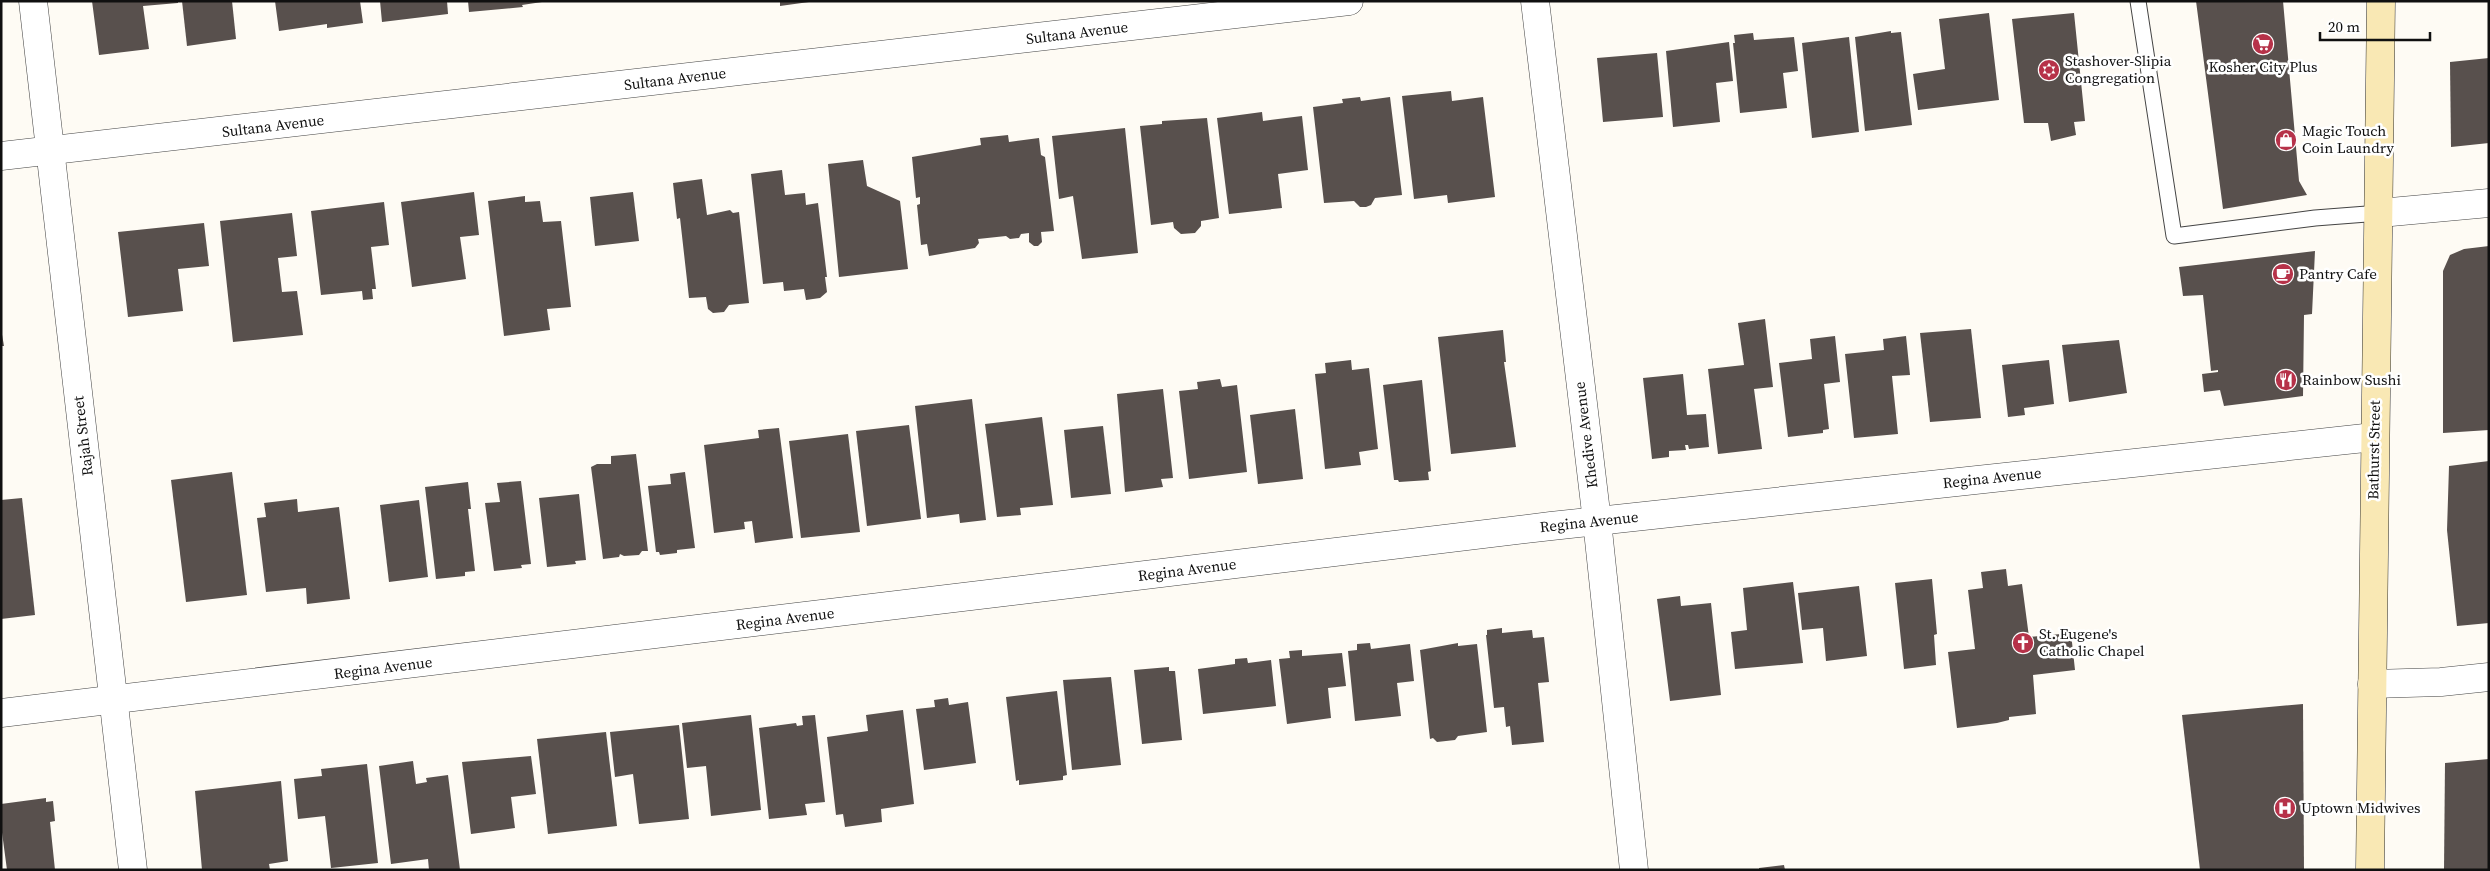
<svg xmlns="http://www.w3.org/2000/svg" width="2490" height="871" font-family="'Source Serif 4',serif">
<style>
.building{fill:#58504d}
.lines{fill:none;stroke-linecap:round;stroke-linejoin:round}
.service-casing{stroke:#434343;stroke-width:17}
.minor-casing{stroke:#434343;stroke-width:29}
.secondary-casing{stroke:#323232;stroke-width:29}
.service{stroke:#fff;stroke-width:15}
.minor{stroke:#fff;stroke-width:28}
.secondary{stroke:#f9e8b4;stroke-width:28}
.labels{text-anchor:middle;stroke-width:5;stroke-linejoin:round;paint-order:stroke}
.street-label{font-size:15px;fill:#101010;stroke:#fff}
.poi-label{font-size:15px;fill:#101010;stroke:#fff;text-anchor:start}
</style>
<rect width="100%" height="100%" fill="#fefbf4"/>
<g class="building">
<polygon points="92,1 178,1 178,3 143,6 149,49 99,55"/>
<polygon points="182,1 232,1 236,39 187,46"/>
<polygon points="275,1 360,1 363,23 327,28 327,24 279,31"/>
<polygon points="380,1 447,1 448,14 382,22"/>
<polygon points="468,1 542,1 542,2 522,5 523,7 469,12"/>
<polygon points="780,1 809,1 809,2 780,6"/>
<polygon points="2196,1 2283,1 2299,181 2307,195 2223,209"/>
<polygon points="1989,13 1999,100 1918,110 1913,74 1945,69 1939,19"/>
<polygon points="2074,13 2085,121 2074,122 2076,135 2051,141 2048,123 2024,123 2012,19"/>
<polygon points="1891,31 1891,33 1901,32 1912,125 1865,131 1855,37"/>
<polygon points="1753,33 1754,40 1794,37 1798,71 1783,73 1787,108 1740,113 1733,43 1735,43 1734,35"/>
<polygon points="1849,37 1859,132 1812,138 1802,43"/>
<polygon points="1729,42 1733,81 1716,83 1720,122 1673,127 1666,51"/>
<polygon points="1657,53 1663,117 1603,122 1597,58"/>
<polygon points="2489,58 2489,143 2451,147 2450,62"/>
<polygon points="1451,91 1452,101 1483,97 1495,197 1448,203 1447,195 1414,199 1402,96"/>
<polygon points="1360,97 1361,101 1390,97 1402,195 1375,198 1371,205 1366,207 1360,207 1354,201 1324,203 1313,107 1343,103 1342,99"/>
<polygon points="1262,112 1263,121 1302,116 1308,170 1278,174 1282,208 1229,214 1217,118"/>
<polygon points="1207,118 1219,218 1201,221 1201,226 1195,233 1181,234 1174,228 1173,222 1151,225 1140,126 1162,124 1162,121"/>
<polygon points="1125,128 1138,253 1082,259 1073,196 1059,199 1052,136"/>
<polygon points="1008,135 1009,142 1039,138 1041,155 1045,157 1054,231 1041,232 1042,242 1038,246 1034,246 1029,242 1029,233 1021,234 1019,238 1010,239 1006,236 978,239 979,243 975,248 929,256 927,244 921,245 917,205 920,204 920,197 916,198 912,157 981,145 980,138"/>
<polygon points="863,160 867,186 900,201 908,269 839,277 828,164"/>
<polygon points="782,170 785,195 805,193 806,205 818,203 827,277 825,277 827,292 820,298 806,300 804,289 784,291 783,282 763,284 751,174"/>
<polygon points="702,179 707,215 730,210 733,213 739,212 749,303 729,305 724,312 713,313 708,309 706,297 689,298 680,218 677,219 673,183"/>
<polygon points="474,192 479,235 460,237 466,279 412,287 401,202"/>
<polygon points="633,192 639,241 595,246 590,197"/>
<polygon points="525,196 525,202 540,201 543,222 561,221 571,307 547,309 550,330 504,336 488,201"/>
<polygon points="384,202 389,245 371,247 376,289 372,289 373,299 363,300 362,291 321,295 311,211"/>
<polygon points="292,213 297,256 278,258 282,292 297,291 303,335 233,342 220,221"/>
<polygon points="204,223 209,266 178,269 183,311 128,317 118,232"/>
<polygon points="2489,246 2489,430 2443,433 2443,271 2450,255 2464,249"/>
<polygon points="2315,251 2312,314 2304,315 2303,396 2224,406 2220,390 2204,392 2202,374 2218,372 2218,370 2211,371 2203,295 2183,296 2179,267"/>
<polygon points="1765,319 1773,387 1754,389 1762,449 1718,454 1708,369 1744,365 1738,323"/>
<polygon points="1,329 4,346 1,346"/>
<polygon points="1971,329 1981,418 1930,422 1920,333"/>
<polygon points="1503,330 1506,362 1504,362 1516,447 1451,454 1438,337"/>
<polygon points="1835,336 1840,382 1824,384 1829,429 1823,430 1823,433 1788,437 1779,363 1812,359 1810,339"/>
<polygon points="1906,336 1910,375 1892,376 1898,434 1854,438 1845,354 1884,350 1883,339"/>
<polygon points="2119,340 2127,393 2069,402 2062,345"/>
<polygon points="1351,360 1352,370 1369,368 1378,449 1359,452 1361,465 1325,469 1315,374 1326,373 1325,363"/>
<polygon points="2049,360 2054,404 2024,408 2025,415 2008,417 2002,365"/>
<polygon points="1683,374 1687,415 1706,414 1709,447 1689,449 1688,445 1685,445 1686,450 1669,451 1669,457 1652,459 1643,378"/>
<polygon points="1220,379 1222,387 1237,385 1247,472 1189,479 1179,391 1198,389 1197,382"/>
<polygon points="1422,380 1431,471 1428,472 1429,480 1399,482 1398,480 1394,480 1383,385"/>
<polygon points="1163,389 1173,478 1161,479 1163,487 1125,492 1117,394"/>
<polygon points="972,399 986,520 960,523 959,514 927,518 915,406"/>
<polygon points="1295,409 1303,479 1258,484 1250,415"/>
<polygon points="1042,417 1053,505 1020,508 1021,515 997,517 985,424"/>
<polygon points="909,425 921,519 867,526 856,431"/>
<polygon points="1103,426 1111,494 1071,498 1064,430"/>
<polygon points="779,428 793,538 755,543 752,521 744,522 745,529 714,533 704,445 759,438 758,430"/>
<polygon points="848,434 860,532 801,538 789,441"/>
<polygon points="636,454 648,551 642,551 639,555 624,556 620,554 619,557 603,559 591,467 597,464 611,464 611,456"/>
<polygon points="2489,461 2489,623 2457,626 2447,530 2449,466"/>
<polygon points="232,472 247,595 186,602 171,480"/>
<polygon points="685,472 695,548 677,550 677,553 660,555 659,552 656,552 648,486 671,484 670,474"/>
<polygon points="521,481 531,564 521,565 522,568 494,571 485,503 500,502 497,483"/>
<polygon points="468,482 471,509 468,509 475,571 465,572 465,576 436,579 425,487"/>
<polygon points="579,494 586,560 575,561 576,564 547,567 539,498"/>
<polygon points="22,498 35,615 1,619 1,500"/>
<polygon points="297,499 298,512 339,507 350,599 307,604 306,588 266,592 257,518 266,517 264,503"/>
<polygon points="419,500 428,577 389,582 380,505"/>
<polygon points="2006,569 2008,586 2022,584 2029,637 2071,633 2075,670 2033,675 2036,714 2009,717 2009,720 1997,723 1957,728 1948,652 1975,649 1968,590 1983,588 1981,572"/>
<polygon points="1932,579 1937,634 1934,635 1936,665 1904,669 1895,583"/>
<polygon points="1793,582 1803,663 1735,669 1731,632 1747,630 1743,588"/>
<polygon points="1859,586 1867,656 1826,661 1823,628 1802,630 1798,593"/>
<polygon points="1680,596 1681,606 1711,603 1721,695 1670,701 1657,599"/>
<polygon points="1502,628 1502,633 1532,630 1533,638 1544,637 1549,682 1538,683 1544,742 1512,745 1510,726 1506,727 1504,707 1494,708 1486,635 1487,635 1487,630"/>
<polygon points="1370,643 1371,649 1410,644 1414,681 1397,683 1401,716 1355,721 1348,651 1357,650 1357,644"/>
<polygon points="1458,643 1458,646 1477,644 1487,732 1458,736 1455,740 1437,742 1433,738 1430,739 1420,650"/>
<polygon points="1302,650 1302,656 1342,653 1346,686 1328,688 1331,718 1287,724 1279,659 1290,658 1289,651"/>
<polygon points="1247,658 1248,663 1271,660 1276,706 1203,714 1198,669 1235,664 1235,659"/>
<polygon points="1169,667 1169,671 1175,671 1182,740 1142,744 1134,670"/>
<polygon points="1111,677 1121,765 1072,770 1063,680"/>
<polygon points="1057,691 1067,775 1063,776 1063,780 1019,785 1019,780 1016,781 1006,697"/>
<polygon points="948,698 949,705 968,702 976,763 924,770 916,709 935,707 934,700"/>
<polygon points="2303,704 2304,870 2200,870 2182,715"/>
<polygon points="903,710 914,804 881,809 882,822 845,827 843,814 836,815 827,737 868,731 866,715"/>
<polygon points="751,715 761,810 711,816 706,766 687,768 682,723"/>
<polygon points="815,715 825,802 805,804 807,815 769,819 759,728 796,723 797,726 803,725 802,716"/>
<polygon points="679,725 689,819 639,824 633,774 615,777 610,732"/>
<polygon points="606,732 617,826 548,834 537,739"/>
<polygon points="531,756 536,794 511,797 515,828 471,834 462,762"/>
<polygon points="2489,759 2489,870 2444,870 2445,763"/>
<polygon points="413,761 416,784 427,782 426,778 448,775 460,870 429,870 428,859 391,864 379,766"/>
<polygon points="367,764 378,863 331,868 325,816 298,819 294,779 322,776 321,769"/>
<polygon points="281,781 288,861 269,864 270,870 202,870 195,791"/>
<polygon points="46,798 46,802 53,801 55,821 50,822 55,870 7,870 1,825 1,804"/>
<polygon points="1784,865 1785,870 1759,870 1759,868"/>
</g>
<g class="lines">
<g class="service-casing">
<polyline id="service" points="2138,1 2174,236 2315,218 2380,213"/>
</g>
<g class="minor-casing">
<g id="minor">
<polyline points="33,1 133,870"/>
<polyline points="1535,1 1597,521 1634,870"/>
<polyline points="1,156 1349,1"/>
<polyline points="2380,213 2489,203"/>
<polyline points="2372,684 2441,682 2489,677"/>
<polyline points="1,713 1551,526 2374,437"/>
</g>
</g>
<g class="secondary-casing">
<polyline id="secondary" points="2370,870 2381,1"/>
</g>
<use href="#service" class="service"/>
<use href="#minor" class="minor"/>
<use href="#secondary" class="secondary"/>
</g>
<defs>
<g id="supermarket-disc" transform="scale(1.125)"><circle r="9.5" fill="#b63249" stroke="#fff"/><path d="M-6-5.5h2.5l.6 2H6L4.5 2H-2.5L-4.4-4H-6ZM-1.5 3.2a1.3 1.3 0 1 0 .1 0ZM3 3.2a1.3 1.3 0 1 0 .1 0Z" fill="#fff"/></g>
<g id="synagogue-disc" transform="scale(1.125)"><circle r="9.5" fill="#b63249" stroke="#fff"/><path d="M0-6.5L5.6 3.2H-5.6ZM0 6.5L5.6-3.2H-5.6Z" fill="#fff"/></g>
<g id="shop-disc" transform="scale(1.125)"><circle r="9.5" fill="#b63249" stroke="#fff"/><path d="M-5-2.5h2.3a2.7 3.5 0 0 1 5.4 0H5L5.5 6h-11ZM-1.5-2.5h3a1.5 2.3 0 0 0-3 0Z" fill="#fff"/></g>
<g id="cafe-disc" transform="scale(1.125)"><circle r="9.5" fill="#b63249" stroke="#fff"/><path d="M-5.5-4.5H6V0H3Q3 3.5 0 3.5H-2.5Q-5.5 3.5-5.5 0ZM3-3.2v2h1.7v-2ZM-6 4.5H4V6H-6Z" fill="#fff"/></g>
<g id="restaurant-disc" transform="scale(1.125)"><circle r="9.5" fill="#b63249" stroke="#fff"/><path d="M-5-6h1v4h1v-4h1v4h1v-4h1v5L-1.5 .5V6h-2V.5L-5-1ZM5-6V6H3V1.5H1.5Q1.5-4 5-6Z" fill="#fff"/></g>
<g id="church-disc" transform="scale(1.125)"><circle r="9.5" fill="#b63249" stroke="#fff"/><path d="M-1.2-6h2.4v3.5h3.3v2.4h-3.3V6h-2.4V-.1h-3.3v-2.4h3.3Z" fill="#fff"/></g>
<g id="hospital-disc" transform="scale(1.125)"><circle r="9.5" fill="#b63249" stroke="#fff"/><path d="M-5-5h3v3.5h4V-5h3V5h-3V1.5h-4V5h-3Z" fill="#fff"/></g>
</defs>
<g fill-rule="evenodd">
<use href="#supermarket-disc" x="2263" y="44"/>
<use href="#synagogue-disc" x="2049" y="70"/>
<use href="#shop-disc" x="2286" y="140"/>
<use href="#cafe-disc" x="2283" y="274"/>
<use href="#restaurant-disc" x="2286" y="380"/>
<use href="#church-disc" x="2023" y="643"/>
<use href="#hospital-disc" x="2285" y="808"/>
</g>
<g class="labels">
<g class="street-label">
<text transform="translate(1077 33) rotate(-7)" y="5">Sultana Avenue</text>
<text transform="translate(675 79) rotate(-7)" y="5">Sultana Avenue</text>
<text transform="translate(273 126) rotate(-7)" y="5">Sultana Avenue</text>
<text transform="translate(1586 435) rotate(-97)" y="5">Khedive Avenue</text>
<text transform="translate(83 436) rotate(-97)" y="5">Rajah Street</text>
<text transform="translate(2374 450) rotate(-89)" y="5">Bathurst Street</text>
<text transform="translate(1992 478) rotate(-6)" y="5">Regina Avenue</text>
<text transform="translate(1589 522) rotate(-6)" y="5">Regina Avenue</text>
<text transform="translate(1187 570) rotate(-7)" y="5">Regina Avenue</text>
<text transform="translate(785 619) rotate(-7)" y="5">Regina Avenue</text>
<text transform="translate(383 668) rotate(-7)" y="5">Regina Avenue</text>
</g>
<g class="poi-label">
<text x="2065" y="66">Stashover-Slipia<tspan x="2065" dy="17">Congregation</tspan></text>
<text x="2263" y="72" text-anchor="middle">Kosher City Plus</text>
<text x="2302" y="136">Magic Touch<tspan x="2302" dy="17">Coin Laundry</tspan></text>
<text x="2299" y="279">Pantry Cafe</text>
<text x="2302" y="385">Rainbow Sushi</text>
<text x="2039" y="639">St. Eugene's<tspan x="2039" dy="17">Catholic Chapel</tspan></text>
<text x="2301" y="813">Uptown Midwives</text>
</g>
</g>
<rect width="2490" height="871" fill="none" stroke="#101010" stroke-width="5"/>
<path d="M2320 32v8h110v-8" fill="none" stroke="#101010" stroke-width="2.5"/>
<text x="2328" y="32" font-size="15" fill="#101010" stroke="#ffffff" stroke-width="4" paint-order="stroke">20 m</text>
</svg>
